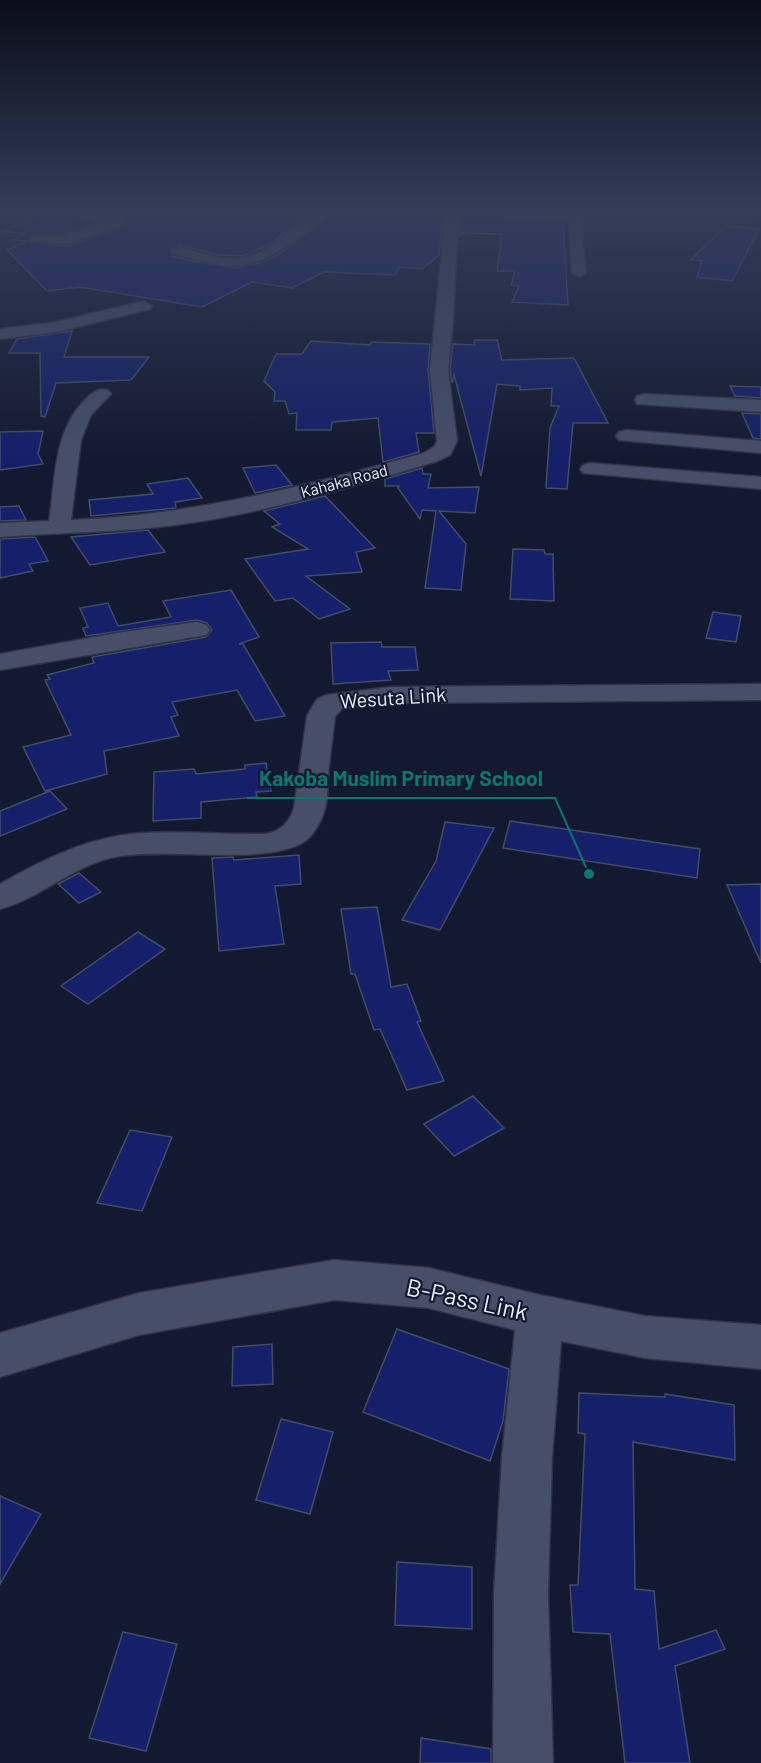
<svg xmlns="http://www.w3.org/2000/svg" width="761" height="1763" font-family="Barlow,sans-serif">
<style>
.building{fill:#161f69;stroke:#434c66;stroke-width:1.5}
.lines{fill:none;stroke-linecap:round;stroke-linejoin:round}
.minor-casing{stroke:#303345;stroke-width:3}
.minor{fill:#464e68;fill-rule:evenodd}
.labels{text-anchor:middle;stroke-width:4.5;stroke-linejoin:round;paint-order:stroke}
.far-street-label{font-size:16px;fill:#e9efff;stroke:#131930}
.street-label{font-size:20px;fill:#e9efff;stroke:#131930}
.near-street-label{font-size:24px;fill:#e9efff;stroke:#131930}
.leader{fill:none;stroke:#0f766e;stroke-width:2}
.callout-dot{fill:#0f766e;stroke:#131930;stroke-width:2}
.callout-label{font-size:21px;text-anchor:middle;font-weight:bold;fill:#0f766e;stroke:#131930;stroke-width:4.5;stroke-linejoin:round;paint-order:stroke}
</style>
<rect width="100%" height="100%" fill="#131930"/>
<g class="building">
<polygon points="53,210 74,210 80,218 97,222 66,234 33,234 29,238 31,243 69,246 122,226 124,222 119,217 101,210 217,210 246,214 255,210 308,214 270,244 243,256 219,255 180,245 170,250 173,256 192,261 236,268 264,262 279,254 314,228 332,210 444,210 439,255 422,269 399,267 395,275 324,272 292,288 252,282 202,307 80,287 47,291 7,250 28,241 13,240 25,234 3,231"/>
<polygon points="463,211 471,216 563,222 568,305 512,302 519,286 511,285 515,271 497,271 502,234 462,233 459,236 460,214"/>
<polygon points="725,226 759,229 732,281 697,277 702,261 691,260"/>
<polygon points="72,331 64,357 149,357 131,380 56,383 45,417 41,416 40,353 9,353 17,339"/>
<polygon points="474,340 497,340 502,360 574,358 608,423 573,423 567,489 546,488 550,428 559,406 551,406 552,388 520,390 520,386 497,384 481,476 454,375 452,383 450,370 453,344 475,345"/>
<polygon points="311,341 370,345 371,342 430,344 428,370 434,433 416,433 419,452 383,462 378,418 332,422 331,430 296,430 297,413 289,414 285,401 274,401 275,392 264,381 276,354 302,354"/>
<polygon points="730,386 761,387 761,398 735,396"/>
<polygon points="742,413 761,414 761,439 753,438"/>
<polygon points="43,431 38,454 43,464 0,470 0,432"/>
<polygon points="276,465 292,485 255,493 243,468"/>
<polygon points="422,468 423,474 431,474 428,488 479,487 475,513 439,511 466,544 461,590 425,588 436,511 422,510 420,519 398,488 399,486 385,486 385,479"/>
<polygon points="188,478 202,498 175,502 176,508 91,516 89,500 153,494 147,484"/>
<polygon points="325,496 375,548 356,552 362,572 306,576 350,609 319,619 293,598 275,601 245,559 308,549 272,527 280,524 264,511"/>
<polygon points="19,506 26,520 0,521 0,507"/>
<polygon points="148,530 165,552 90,565 71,537"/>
<polygon points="35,537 48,561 29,564 33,571 0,578 0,539"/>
<polygon points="513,549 544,550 545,554 553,554 554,601 510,599"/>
<polygon points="231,590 259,637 239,644 243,644 285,716 255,721 237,690 172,702 178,715 171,717 179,736 104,751 107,774 45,791 23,747 71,735 45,680 50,679 47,675 94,663 92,657 206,637 212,630 207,623 197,620 86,636 83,628 88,627 80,608 108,603 118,626 171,617 163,601"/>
<polygon points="713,612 741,616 736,642 706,638"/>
<polygon points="381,642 382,647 415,647 418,670 388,671 391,680 333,684 331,643"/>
<polygon points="266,763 271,791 256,792 257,797 201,802 201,818 153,821 154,772 194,769 196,774 245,769 245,765"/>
<polygon points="50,791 67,809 0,836 0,811"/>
<polygon points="510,821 700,849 697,878 503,848"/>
<polygon points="445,822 494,828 440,930 402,920 436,861"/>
<polygon points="299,855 301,884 275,886 284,944 219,951 212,858 233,857 234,860"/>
<polygon points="79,873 101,892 79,903 58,884"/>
<polygon points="761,884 761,963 727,885"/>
<polygon points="377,907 391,987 407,984 421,1021 417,1022 444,1081 407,1090 380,1029 374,1030 355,974 351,974 341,909"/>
<polygon points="138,932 165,949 88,1004 61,986"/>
<polygon points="473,1096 504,1128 454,1156 424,1124"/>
<polygon points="130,1130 172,1137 142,1211 97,1203"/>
<polygon points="397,1329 509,1369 503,1421 490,1461 363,1412"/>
<polygon points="272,1344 273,1384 232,1386 233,1347"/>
<polygon points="579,1393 665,1397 665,1394 734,1405 735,1460 633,1442 635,1589 654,1591 659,1649 716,1630 725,1649 675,1666 690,1763 625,1763 610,1634 573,1632 570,1585 578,1585 585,1434 578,1433"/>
<polygon points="281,1419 333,1432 310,1514 256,1500"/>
<polygon points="0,1496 41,1514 0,1584"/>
<polygon points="397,1562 472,1567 472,1629 395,1625"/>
<polygon points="123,1632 177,1644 146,1751 89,1738"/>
<polygon points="421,1738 491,1749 491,1763 420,1763"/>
</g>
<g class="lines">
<g class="minor-casing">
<g id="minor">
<path d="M76,210C90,210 112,211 122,222L120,225L68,244L33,242L31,239L33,236H66L105,221L80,216Z"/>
<path d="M316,210H329C320,222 306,232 294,241C247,276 227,268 174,254L172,251L179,247C199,252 221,261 243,258C265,255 299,225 316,210Z"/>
<path d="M446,210H461L458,213L453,321L448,370L457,441L450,455L438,461C354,486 269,512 182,524C121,533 61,532 0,537V523L49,521C56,477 53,429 88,397C95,391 99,388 108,390L111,394L91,415L81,440L71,520C193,515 307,486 424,453L434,447L437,441L430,370Z"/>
<polygon points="465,210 525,210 580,214 586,273 579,277 572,273 569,220 471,214"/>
<polygon points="737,210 761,210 761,217 738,213"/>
<polygon points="144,301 152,306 150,309 57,332 0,339 0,329 57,322"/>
<polygon points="644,394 761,400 761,412 637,404 635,400 637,396"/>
<polygon points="626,430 761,441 761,453 619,440 616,436 619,432"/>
<polygon points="590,463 761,477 761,489 583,473 580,469 583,465"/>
<polygon points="197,622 206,625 210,630 206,635 0,670 0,654 123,632"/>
<path d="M761,684V700L391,703L342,709L335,716C333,733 331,749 329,766C327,783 329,803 321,820C317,828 312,836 305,841C269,866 168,848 120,856C73,864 42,898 0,909V884C39,862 78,842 123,835C170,829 218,835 265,834C281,831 289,823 294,808L307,716L317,699L326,695L391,687Z"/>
<polygon points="334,1260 429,1268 540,1295 645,1316 761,1325 761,1369 645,1358 561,1341 552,1457 548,1593 553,1763 493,1763 494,1593 502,1457 515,1330 429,1308 334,1300 139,1335 0,1377 0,1333 139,1293"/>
</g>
</g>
<use href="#minor" class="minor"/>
</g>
<linearGradient id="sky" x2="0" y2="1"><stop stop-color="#0a0e1a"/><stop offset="0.46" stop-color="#333e59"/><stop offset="1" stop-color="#333e59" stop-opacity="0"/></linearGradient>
<rect width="761" height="457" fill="url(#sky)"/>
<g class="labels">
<g class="far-street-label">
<text transform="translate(344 481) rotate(-15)" y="6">Kahaka Road</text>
</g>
<g class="street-label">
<text transform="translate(393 698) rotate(-4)" y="7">Wesuta Link</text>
</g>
<g class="near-street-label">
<text transform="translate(467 1300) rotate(12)" y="8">B-Pass Link</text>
</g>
</g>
<path class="leader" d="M589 874L555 798H247"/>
<circle class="callout-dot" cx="589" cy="874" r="6"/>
<g class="callout-label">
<text x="401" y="786">Kakoba Muslim Primary School</text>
</g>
</svg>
